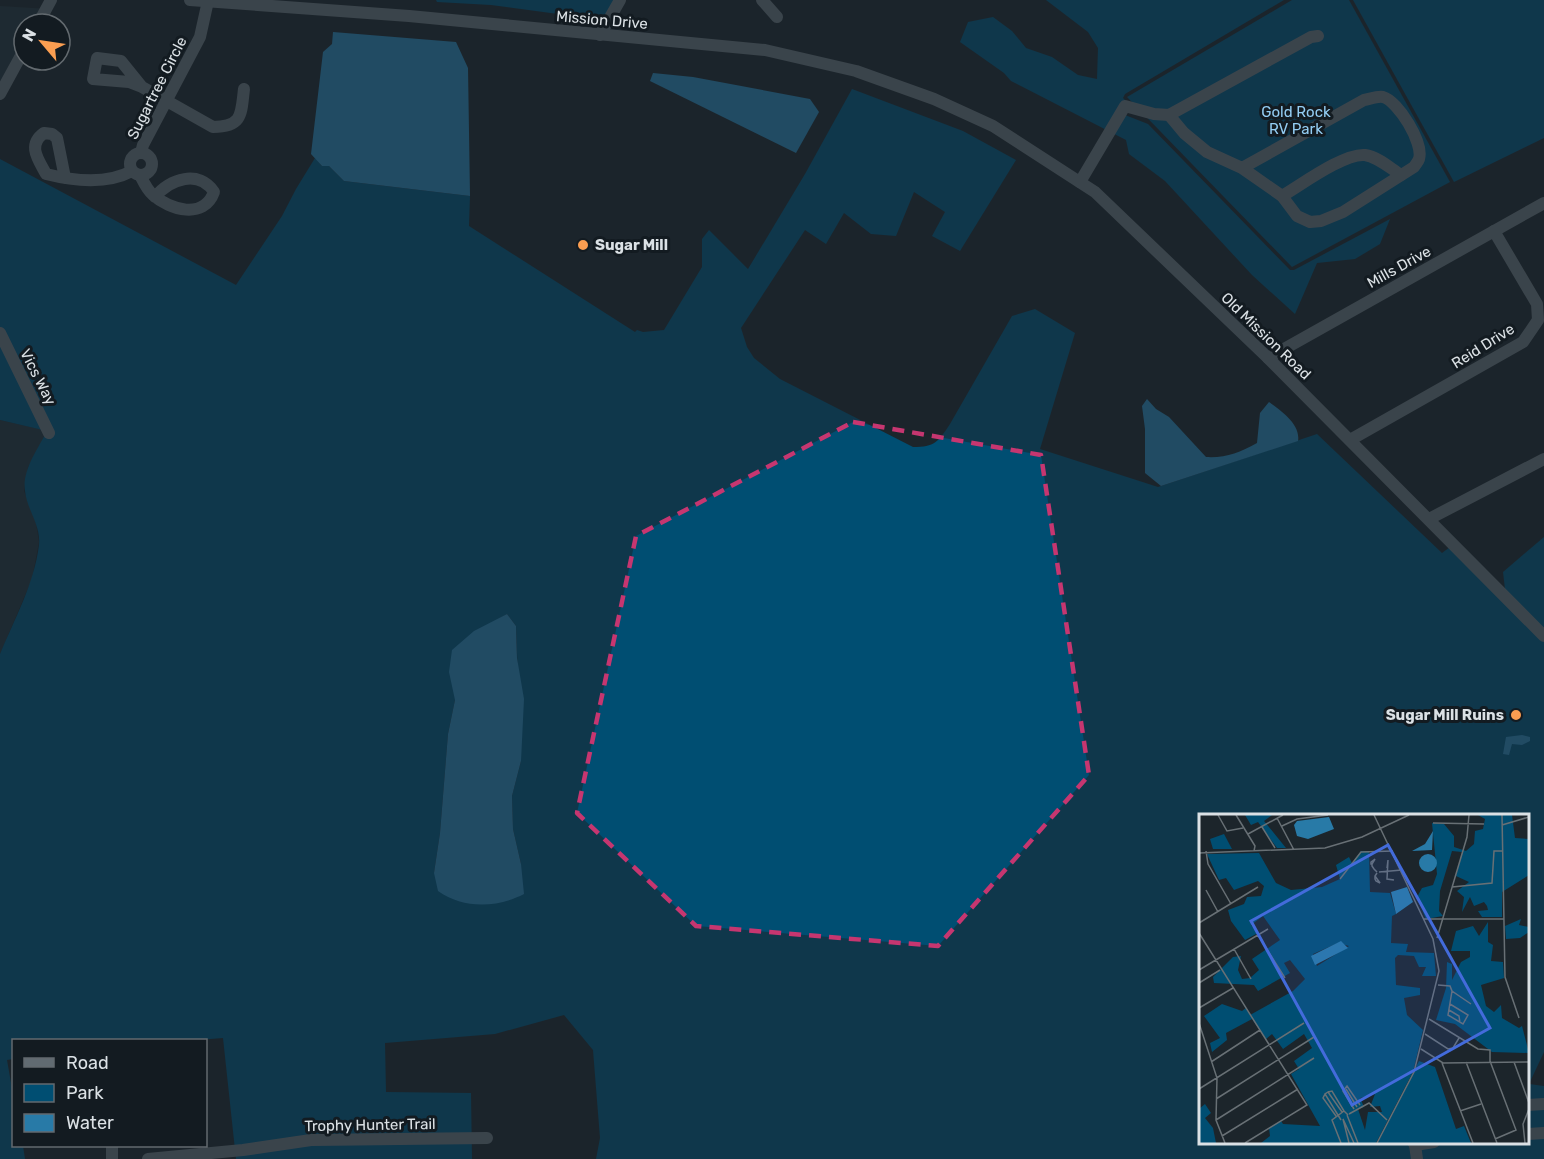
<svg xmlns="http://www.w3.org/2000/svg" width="1544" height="1159" font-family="Rubik,sans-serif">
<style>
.built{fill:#23323a}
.green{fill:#004e72;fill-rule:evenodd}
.water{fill:#287aa7}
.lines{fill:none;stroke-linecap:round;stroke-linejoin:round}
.minor{stroke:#616b72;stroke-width:12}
.marked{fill:none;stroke:#c63670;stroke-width:4.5;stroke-dasharray:12 8;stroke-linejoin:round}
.poi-dot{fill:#fb9e51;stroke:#131b21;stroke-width:2}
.labels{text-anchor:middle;stroke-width:6;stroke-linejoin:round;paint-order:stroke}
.street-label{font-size:15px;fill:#dbe1e5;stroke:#131b21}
.park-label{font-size:15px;fill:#93cdf3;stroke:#131b21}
.poi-label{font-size:15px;font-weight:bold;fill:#dbe1e5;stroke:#131b21;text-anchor:start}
.inset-road{fill:none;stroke:#687075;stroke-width:1.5}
.view{fill:#436bdb;fill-opacity:0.15;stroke:#436bdb;stroke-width:3}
.inset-edge{fill:none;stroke:#dbe1e5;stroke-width:3}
</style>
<rect width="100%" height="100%" fill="#1c252b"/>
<g class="built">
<polygon points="0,6 49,9 40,24 24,24 24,53 0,95"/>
<polygon points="0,420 48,431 28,467 24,491 36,523 39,542 32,579 0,654"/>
</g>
<g class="green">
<polygon points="436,0 621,0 610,21 491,5 437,2"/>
<polygon points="1046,0 1284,0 1125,94 1123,98 1128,103 1125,115 1148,124 1290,270 1294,270 1390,219 1380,244 1355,259 1317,263 1295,314 1252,275 1165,181 1129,154 1126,140 1011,81 1004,73 960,42 968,22 993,17 1012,31 1026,48 1052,57 1078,75 1097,79 1098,48 1088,32"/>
<polygon points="1292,0 1349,0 1450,182 1292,267 1127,97"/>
<polygon points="1353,0 1544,0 1544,138 1454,182"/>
<path d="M852,89L963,131L1016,160L960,251L932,236L945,212L914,192L896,236L871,234L844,213L826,244L805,230L741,328L747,347L754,358L780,379L913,447C935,447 938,442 950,424L1012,316L1035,309L1075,333L1040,449L1158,487L1317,434L1442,553L1450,547L1544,642V1052L1529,1084L1544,1086V1159H596L600,1138L593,1050L564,1015L495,1034L385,1043L386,1092L471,1093L472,1159H236L223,1038L198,1040H14L13,1059L7,1060L13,1094L14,1146H23L25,1159H0V654C15,618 34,584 39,545C41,525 27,510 25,491C22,470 38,449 47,431L0,420V159L236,285L282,216L296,189L315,158L322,166H329L344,181L470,196L469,226L635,332L637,330L643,332L664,330L702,267V239L709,230L748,269L805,174ZM507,614L516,626L521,761L512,796L513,829L521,864L434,873L440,833L448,734L455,700L495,621ZM1200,816H1528V1142H1200Z"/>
<polygon points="1544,537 1544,630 1505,589 1503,572"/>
</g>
<g class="water">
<polygon points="333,32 456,42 468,68 470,196 344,181 329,166 322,166 311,154 323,52 332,44"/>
<polygon points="653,73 693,77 810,99 819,112 796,153 650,81"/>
<path d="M1147,399L1156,409L1169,417L1206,457C1226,458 1239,453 1257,443L1260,413L1269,402C1280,410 1301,424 1298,441L1161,486L1145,473V429L1142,406Z"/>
<path d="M507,614L516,626L517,658L524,699L521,761L512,796L513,829L521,864L524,894C497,908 463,909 438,891L434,873L440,833L448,734L455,700L449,672L452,650L474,631Z"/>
<polygon points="1522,735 1530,737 1530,741 1522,745 1512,744 1509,755 1503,754 1506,737"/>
</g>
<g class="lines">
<g class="minor">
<polyline points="190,0 409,16 765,50 856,71 934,99 993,126 1095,192 1268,358 1544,636"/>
<polyline points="762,0 777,17"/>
<polyline points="38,24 51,0"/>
<polyline points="600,35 620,0"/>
<path d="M142,87L121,61L97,58L93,79L129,82L142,87L213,127C243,127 241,114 244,89"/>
<polyline points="0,94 24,50"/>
<path d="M1169,115L1184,133L1207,152L1242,168L1282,196L1297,216L1310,222L1321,221L1343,212L1414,167C1416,164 1418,162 1419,159C1424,143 1398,101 1383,97C1377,96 1370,99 1364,100L1242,168"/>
<circle cx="141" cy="164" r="11"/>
<polyline points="141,153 143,145 200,37 208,1"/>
<path d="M140,175C144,183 147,190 153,195C170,210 204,220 214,192C199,169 170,179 155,197"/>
<path d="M65,178L57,138L52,134L44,133C27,145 38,159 46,174C74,181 106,185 132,171"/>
<polyline points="1080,182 1125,106 1154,114 1169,115 1311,37 1318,36"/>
<path d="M1282,196C1301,185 1344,153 1365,155C1378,157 1390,168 1401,175"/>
<polyline points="0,333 49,433"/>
<polyline points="1268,358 1544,203"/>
<polyline points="1350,440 1523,342 1538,320 1537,304 1494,231"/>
<polyline points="1429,519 1544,459"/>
<polyline points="1528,1105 1544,1104"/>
<polyline points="1528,1134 1544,1133"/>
<polyline points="1413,1142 1415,1145 1417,1159"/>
<polyline points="1415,1145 1434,1142"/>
<polyline points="112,1146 112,1159"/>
<polyline points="148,1159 243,1150 311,1140 487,1138"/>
</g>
</g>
<path d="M0 0H1544V1159H0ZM853,422L1041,455L1089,775L938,946L696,926L577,813L636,536Z" fill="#1c252b" fill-opacity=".55" fill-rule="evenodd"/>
<path class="marked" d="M853,422L1041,455L1089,775L938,946L696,926L577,813L636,536Z"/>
<g class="poi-dot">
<circle cx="583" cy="245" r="6"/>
<circle cx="1516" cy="715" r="6"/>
</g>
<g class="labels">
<g class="street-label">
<text transform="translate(602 20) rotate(5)" y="5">Mission Drive</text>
<text transform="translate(157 88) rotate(-63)" y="5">Sugartree Circle</text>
<text transform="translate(1399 267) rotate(-29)" y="5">Mills Drive</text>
<text transform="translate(1266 336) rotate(44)" y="5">Old Mission Road</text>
<text transform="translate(1483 346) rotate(-32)" y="5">Reid Drive</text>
<text transform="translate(38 377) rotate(63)" y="5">Vics Way</text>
<text transform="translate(370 1125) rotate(-1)" y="5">Trophy Hunter Trail</text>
</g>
<g class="park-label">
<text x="1296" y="117">Gold Rock<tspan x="1296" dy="17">RV Park</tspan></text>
</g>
<g class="poi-label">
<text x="595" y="250">Sugar Mill</text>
<text x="1504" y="720" text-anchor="end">Sugar Mill Ruins</text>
</g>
</g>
<g transform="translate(1199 814)">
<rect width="330" height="330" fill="#1c252b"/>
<path d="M46,1H73L65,7L87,34H78L59,8L52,11ZM279,1H313L316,24L330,25V61L303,78V103H283L279,97L289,96L288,92L285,88L275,92L271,83L263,98L265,83L258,77L270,68L257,62L263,38L253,37L241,77L240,97L244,102L227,105L218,83L223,74L234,71L238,60L233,9L245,10L255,22V33L267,37L275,30L276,17L284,15L286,5ZM25,20L33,35H14L11,25ZM162,37H170L171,78L191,79L197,100L193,102L192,129L209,130L207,138L235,139L237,162H223L227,153H220L215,142L199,141L196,144L197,171L221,174V181L205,184L208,201L224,216L214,258L177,329H62L71,322L70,314L82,307L84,310L121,312L92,260L100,255L95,247L113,234L105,220L84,235L73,220L67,225L53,205L27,219L28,226L13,238L11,229L21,224L5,202L23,190L43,197L47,194L51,201L94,177L106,165L91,146L85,149L91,159L59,177L55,171L15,169L14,163L34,143L42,142L39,156L43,165L51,164L60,156L53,145L81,126L64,102L52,111L59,119L46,126L32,107L29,96L45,90L48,83L62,82L65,72L59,67L35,76L27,64L20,66L8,40L60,39L77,69L92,76L123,73L141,65L137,51L150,43L153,49ZM139,129L150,132L118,152L114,140ZM176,280L171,293L181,292L183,298H169L166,316L159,295L165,293L161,284ZM322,105L320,111L330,113V118L321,124L307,125L306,112ZM289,108V128L294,131L292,147L304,148L305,164L282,171L287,192L295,198L302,191L303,204L320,214L323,212L330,239L293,238L256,210L237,206L247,174L248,148L253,150V166L262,148L271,143V137H252L257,117L274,112L280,122ZM220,247L236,253L257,315L265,312L272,329H178ZM6,290L12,299L6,304L14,314L17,329H0V295Z" fill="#004e72" fill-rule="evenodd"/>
<path d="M130,3L135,15L109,25L98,22L95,11L98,7ZM234,17L233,36L213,37L226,30ZM220 49a9 9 0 1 1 18 0a9 9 0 1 1-18 0ZM208,73L214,88L197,100L192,78ZM142,127L149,134L116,151L112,142Z" fill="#287aa7"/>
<path class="inset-road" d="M19,1L28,17L44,14M37,1L56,32L55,37M175,1L234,125L240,157L215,258L178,329M303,1L306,163L320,204M78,4L95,36M234,9L285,10M303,11L330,3M83,12L98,5L129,1M63,13L76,34M49,20L84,1M7,37L9,50L32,90M0,39L126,34L163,23L210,1M173,50L176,45L172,48V50H173V52L175,55L178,58M188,54L189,46L188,65L195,66M180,58L203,56M176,62L181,69L177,67L176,65V62L178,59M141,65L162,38L194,37M253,73L293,69L295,37H304M7,76L19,98M225,105H305M0,109L59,73M0,119L108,291L46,329M59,121L86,164M238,124L268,23L270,1M35,135L52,165M0,156L69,115M0,169L21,156M239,171L251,172L253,177L272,190M251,190L269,201L264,210L249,201L253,177M0,194L34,174M250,196L260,202L261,209M230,205L279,235L291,236V247L317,316L296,325M0,209L18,264L17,306L26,329M226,220L249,235L254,234L260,224M222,235L244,249L330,248M12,248L61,216M267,248L298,329M315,248L330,289M243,249L274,329M0,275L105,209M147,275L158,293M129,278L133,277L145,297M126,280L124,284L137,302M17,285L115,223M155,295L144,277L148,272L161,291M261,297L282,290M150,300L170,289L188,306M148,301L159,329M17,306L115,244M142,306L126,280L129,278L143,298M23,322L99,275M142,329L133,306L145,297L149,301M150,329L144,305L155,329M326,329L324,310L330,295"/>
<path class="view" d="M189,31L291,214L153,291L52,107Z"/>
<rect width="330" height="330" class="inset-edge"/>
</g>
<rect x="12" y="1039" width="195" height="108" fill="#131b21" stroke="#636a6f" stroke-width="1.5"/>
<rect x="24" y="1058" width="30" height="9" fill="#616b72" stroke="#636a6f" stroke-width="1.5"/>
<text x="66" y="1069" font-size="18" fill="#dbe1e5">Road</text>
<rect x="24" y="1084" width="30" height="18" fill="#004e72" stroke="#636a6f" stroke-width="1.5"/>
<text x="66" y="1099" font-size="18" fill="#dbe1e5">Park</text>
<rect x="24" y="1114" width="30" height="18" fill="#287aa7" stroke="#636a6f" stroke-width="1.5"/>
<text x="66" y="1129" font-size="18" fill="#dbe1e5">Water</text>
<g transform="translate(42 42) rotate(299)"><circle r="28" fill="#131b21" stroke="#636a6f" stroke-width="1.5"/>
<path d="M0-4.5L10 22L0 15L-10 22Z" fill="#fb9e51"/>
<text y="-9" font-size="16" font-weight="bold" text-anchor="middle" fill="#dbe1e5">N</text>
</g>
</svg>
